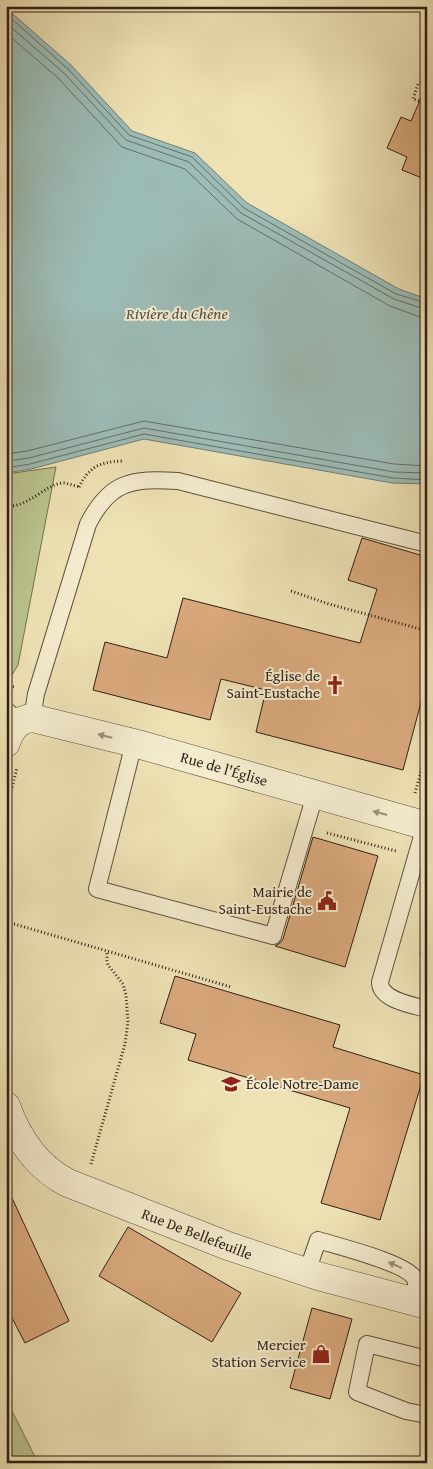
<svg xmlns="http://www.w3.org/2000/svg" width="433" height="1469" font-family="'Gentium Book Plus',serif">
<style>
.green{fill:#bac38d;stroke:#767152}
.water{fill:#9cbcb6;stroke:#717d77}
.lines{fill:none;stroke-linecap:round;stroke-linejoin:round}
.shore{stroke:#666e67;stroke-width:1}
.building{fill:#d9a97d;stroke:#311f18}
.service-casing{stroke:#60503f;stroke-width:18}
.minor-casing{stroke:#60503f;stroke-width:29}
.path{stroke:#311f18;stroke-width:3;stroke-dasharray:1 2.5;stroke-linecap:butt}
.service{stroke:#f4eccf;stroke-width:16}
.minor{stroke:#f4eccf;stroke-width:28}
.oneway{fill:#9c907d}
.labels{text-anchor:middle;stroke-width:4;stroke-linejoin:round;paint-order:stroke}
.poi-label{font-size:15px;fill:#311f18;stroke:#f4eccf;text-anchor:end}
.street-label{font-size:15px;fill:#311f18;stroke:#f4eccf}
.water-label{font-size:16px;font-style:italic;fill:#514e47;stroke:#f4eccf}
</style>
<rect width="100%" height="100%" fill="#eee2b5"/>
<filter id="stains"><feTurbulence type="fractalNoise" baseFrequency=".004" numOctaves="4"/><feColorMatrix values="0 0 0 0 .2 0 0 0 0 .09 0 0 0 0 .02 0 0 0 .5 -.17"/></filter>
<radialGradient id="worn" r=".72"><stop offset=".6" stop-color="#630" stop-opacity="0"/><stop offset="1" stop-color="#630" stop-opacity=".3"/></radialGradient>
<g class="green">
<polygon points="56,467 18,665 6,685 6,474"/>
<polygon points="6,1399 38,1463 6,1463"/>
</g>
<polygon class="water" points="6,8 71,65 132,131 195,153 247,203 399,289 427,299 427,484 392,483 144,439 31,469 6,473"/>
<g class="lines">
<g class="shore">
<polyline points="6,14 68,69 129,135 192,157 244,208 396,294 427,303"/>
<polyline points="6,23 64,73 126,140 189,162 241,213 394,299 427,310"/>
<polyline points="6,33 58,78 122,147 185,169 237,219 390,306 420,317 427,317"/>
<polyline points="6,454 27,451 144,421 394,464 427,466"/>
<polyline points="6,461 29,458 144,428 394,472 427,473"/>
<polyline points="6,468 30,464 144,434 393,478 427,480"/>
</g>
</g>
<g class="building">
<polygon points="427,84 427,180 402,170 407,157 387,148 401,117 411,121"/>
<polygon points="362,538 427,557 427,680 403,770 256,732 266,690 221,679 210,720 93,690 105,642 167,658 183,598 360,643 377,589 348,580"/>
<polygon points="313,837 378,856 345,967 275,946 280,943 283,939"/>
<polygon points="175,976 340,1025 333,1047 424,1075 380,1220 321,1203 350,1108 188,1060 196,1034 160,1023"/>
<polygon points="6,1185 69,1321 25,1343 6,1306"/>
<polygon points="128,1227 241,1293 212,1342 99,1276"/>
<polygon points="312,1308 352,1319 330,1399 290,1388"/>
</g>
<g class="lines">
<g class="service-casing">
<g id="service">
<polyline points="6,710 20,722"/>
<path d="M32,718L36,694L88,524C110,481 132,478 178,481L427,544"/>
<polyline points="134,743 97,889 273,936 315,795"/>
<path d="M425,826L380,982C380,1000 412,1005 427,1009"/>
<path d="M307,1272L318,1240C337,1246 407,1263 415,1279C418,1286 414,1295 412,1302"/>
<polyline points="427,1359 367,1344 357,1392 406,1411 427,1415"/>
</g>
</g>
<g class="minor-casing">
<g id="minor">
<path d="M6,743C10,730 18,719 32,718L134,743L427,826"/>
<path d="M6,1106C18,1139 36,1167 68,1183L228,1246L318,1276L427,1305"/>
</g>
</g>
<g class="path">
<polyline points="419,101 413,99 418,84 427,81"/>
<path d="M79,487C89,467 99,462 122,461"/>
<path d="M6,506C29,508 46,483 64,483C70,484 75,486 80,487"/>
<polyline points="291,591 329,604 424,630 422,634 427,635"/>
<polyline points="6,685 14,687"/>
<polyline points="415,793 427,751"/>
<polyline points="6,811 17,768"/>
<polyline points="327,833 396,851"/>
<polyline points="6,917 6,923 14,924 231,987"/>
<polyline points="427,941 423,944 421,955 427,965"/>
<polyline points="91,1164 125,1044 128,1022 126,995 123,984 108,965 107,961 107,951"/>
<polyline points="6,1462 7,1463"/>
</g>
<use href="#service" class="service"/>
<use href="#minor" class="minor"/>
</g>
<defs><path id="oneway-solid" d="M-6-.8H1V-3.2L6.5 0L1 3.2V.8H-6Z" transform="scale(1.25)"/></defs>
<g class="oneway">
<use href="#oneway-solid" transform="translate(105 736) rotate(-166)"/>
<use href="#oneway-solid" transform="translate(380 813) rotate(-165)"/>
<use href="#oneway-solid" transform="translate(395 1265) rotate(-156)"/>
</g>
<defs>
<g id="church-bare" transform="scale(1.5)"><path d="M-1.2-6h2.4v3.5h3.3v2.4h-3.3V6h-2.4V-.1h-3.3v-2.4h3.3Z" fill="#8f2418" stroke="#f4eccf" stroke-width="2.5" paint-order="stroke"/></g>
<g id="civic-bare" transform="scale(1.5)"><path d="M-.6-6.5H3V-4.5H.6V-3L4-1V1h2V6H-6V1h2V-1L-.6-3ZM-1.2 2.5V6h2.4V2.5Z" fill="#8f2418" stroke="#f4eccf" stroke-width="2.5" paint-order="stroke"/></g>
<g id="school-bare" transform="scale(1.5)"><path d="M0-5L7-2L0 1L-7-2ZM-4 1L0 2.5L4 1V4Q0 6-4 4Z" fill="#8f2418" stroke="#f4eccf" stroke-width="2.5" paint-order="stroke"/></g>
<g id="shop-bare" transform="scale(1.5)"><path d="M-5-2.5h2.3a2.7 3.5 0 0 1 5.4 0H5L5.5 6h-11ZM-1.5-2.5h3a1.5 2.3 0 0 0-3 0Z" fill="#8f2418" stroke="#f4eccf" stroke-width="2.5" paint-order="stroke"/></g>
</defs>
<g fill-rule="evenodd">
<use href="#church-bare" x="335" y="685"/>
<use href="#civic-bare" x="327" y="901"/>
<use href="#school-bare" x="231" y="1084"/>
<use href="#shop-bare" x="321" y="1354"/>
</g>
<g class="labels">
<g class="poi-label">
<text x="320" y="681">Église de<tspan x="320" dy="17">Saint-Eustache</tspan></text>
<text x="312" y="897">Mairie de<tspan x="312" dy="17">Saint-Eustache</tspan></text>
<text x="246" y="1089" text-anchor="start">École Notre-Dame</text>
<text x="306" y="1350">Mercier<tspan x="306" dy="17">Station Service</tspan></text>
</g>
<g class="street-label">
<text transform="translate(224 769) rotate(16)" y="5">Rue de l'Église</text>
<text transform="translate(197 1234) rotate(21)" y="5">Rue De Bellefeuille</text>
</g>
<g class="water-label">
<text x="177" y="319">Rivière du Chêne</text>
</g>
</g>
<rect width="433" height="1469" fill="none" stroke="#eee2b5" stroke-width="25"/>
<rect x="8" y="8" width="418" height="1454" fill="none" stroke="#311f18" stroke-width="2.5"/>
<rect x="12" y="12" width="408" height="1444" fill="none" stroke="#311f18"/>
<rect width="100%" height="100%" filter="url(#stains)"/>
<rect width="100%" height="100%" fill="url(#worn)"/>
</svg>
